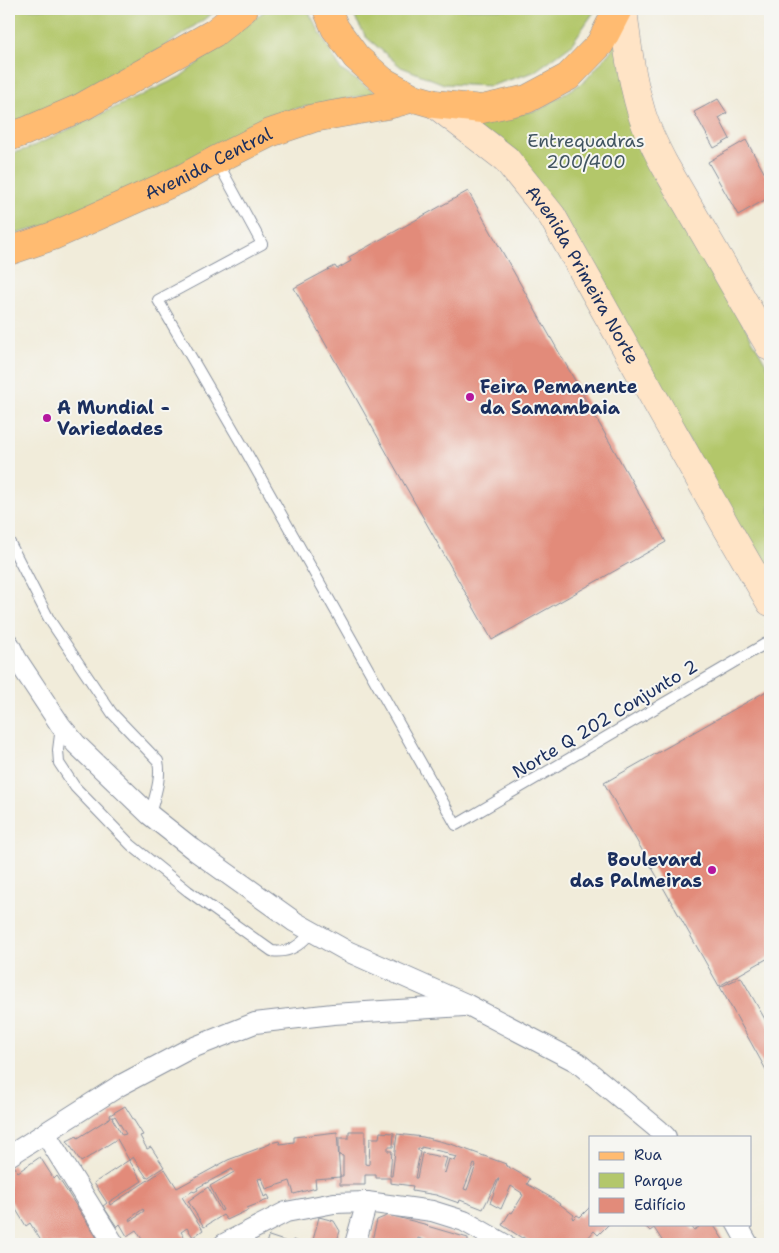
<svg xmlns="http://www.w3.org/2000/svg" width="779" height="1253" font-family="'Shantell Sans',sans-serif">
<style>
.green{fill:#b3c76b;stroke:#677b64}
.building{fill:#e28b7a;fill-rule:evenodd}
.lines{fill:none;stroke-linecap:round;stroke-linejoin:round}
.lane-casing{stroke:#868e9c;stroke-width:12}
.street-casing{stroke:#868e9c;stroke-width:22}
.secondary-casing{stroke:#868e9c;stroke-width:29}
.primary-casing{stroke:#868e9c;stroke-width:29}
.lane{stroke:#fff;stroke-width:10}
.street{stroke:#fff;stroke-width:20}
.secondary{stroke:#ffe4c6;stroke-width:28}
.primary{stroke:#ffbb71;stroke-width:28}
.poi-dot{fill:#b5179e;stroke:#f6f6f2;stroke-width:2}
.labels{text-anchor:middle;stroke-width:4;stroke-linejoin:round;paint-order:stroke}
.park-label{font-size:18px;fill:#415561;stroke:#f6f6f2}
.street-label{font-size:18px;fill:#1b2f5e;stroke:#f6f6f2}
.poi-label{font-size:18px;font-weight:bold;fill:#1b2f5e;stroke:#f6f6f2;text-anchor:start}
</style>
<rect width="100%" height="100%" fill="#f6f6f2"/>
<filter id="ink" filterUnits="userSpaceOnUse"><feTurbulence type="fractalNoise" baseFrequency=".02" numOctaves="2"/><feDisplacementMap in="SourceGraphic" scale="10" xChannelSelector="R" yChannelSelector="G"/><feConvolveMatrix kernelMatrix="1 2 1 2 8 2 1 2 1" color-interpolation-filters="sRGB"/></filter>
<filter id="wash" filterUnits="userSpaceOnUse"><feTurbulence type="fractalNoise" baseFrequency=".0096" numOctaves="4" result="noise"/><feDisplacementMap in="SourceGraphic" scale="20" xChannelSelector="R" yChannelSelector="G"/><feGaussianBlur stdDeviation="1.12" result="paint"/><feColorMatrix in="noise" values="0 0 0 0 0 0 0 0 0 0 0 0 0 0 0 0 0 1.4 0 .05"/><feComposite in="paint" operator="in"/></filter>
<g filter="url(#wash)">
<rect width="100%" height="100%" fill="#f1ecda"/>
<g class="green">
<polygon points="9,9 219,9 161,49 22,122 9,125"/>
<polygon points="267,9 307,9 341,70 376,93 293,109 111,207 9,236 9,154 27,149 180,77"/>
<polygon points="350,9 596,9 571,45 534,72 490,86 444,84 401,67 366,37"/>
<polygon points="617,40 654,167 770,371 770,585 559,211 469,123 539,110 585,81 610,52"/>
</g>
<g id="blocks">
<g class="building">
<polygon points="718,99 727,113 719,118 730,139 714,148 694,112"/>
<polygon points="746,140 770,183 770,197 738,215 708,162"/>
<polygon points="468,191 666,542 492,640 294,288 335,266 337,269 351,261 349,257"/>
<polygon points="770,689 770,957 719,986 604,783"/>
<polygon points="741,977 770,1028 770,1077 720,987"/>
<path d="M125,1106L143,1135L140,1136L147,1149L151,1147L164,1167L147,1178L133,1157L129,1160L117,1139L81,1162L67,1141L77,1136L78,1138L111,1117L110,1115ZM115,1116L126,1134L122,1135L112,1118Z"/>
<path d="M349,1131H365V1164L369,1165L370,1138H379L380,1132L394,1133L393,1147H388V1151H392L390,1176H392L397,1134L423,1137L451,1144L506,1164L505,1165L530,1179L527,1184L552,1198L574,1215L572,1218L573,1219L577,1215L580,1217L590,1207V1224H609L598,1235L594,1231L586,1240L588,1243L587,1244H532L523,1237L522,1238L502,1225L510,1212L512,1213L523,1195L521,1194L522,1193L511,1186L501,1209L490,1203L499,1179H498L483,1209L460,1200L459,1203L436,1195L412,1191L413,1186L390,1183V1178H376V1175H365V1185H340V1176H343V1156L339,1155V1138H349ZM421,1147L448,1153V1155L457,1157L455,1161L449,1159L445,1173L443,1171L447,1158L422,1153L417,1178H415L420,1152L418,1151V1148L421,1149ZM474,1164L476,1165L467,1190L464,1189Z"/>
<path d="M337,1132L340,1177L315,1179L316,1188L294,1194L290,1181L266,1189L262,1178L258,1179L264,1197L268,1195L270,1199L247,1208L248,1210L227,1220L223,1215L204,1227L188,1201L208,1187L221,1211L223,1210L210,1186L234,1172L232,1169L197,1188L198,1190L194,1192L193,1191L182,1197L203,1230L193,1237L187,1228L181,1232L187,1241L182,1244H145L136,1230L127,1236L120,1224L117,1227L103,1206L107,1203L94,1183L129,1160L142,1181L109,1202L110,1205L165,1169L177,1188L228,1160L270,1144V1143L279,1141L280,1144L294,1142V1137ZM143,1209L144,1211L138,1215V1216L130,1221L129,1219Z"/>
<polygon points="40,1157 54,1179 57,1176 101,1244 43,1244 30,1223 26,1226 9,1198 9,1167 13,1164 18,1172"/>
<polygon points="389,1215 428,1225 427,1226 468,1238 468,1244 422,1244 424,1240 418,1238 417,1244 371,1244 377,1220"/>
<polygon points="319,1217 334,1221 340,1231 336,1244 312,1244"/>
<polygon points="643,1224 690,1224 694,1230 699,1227 697,1224 713,1224 726,1244 660,1244 663,1242 654,1228 650,1231"/>
<polygon points="269,1236 287,1242 286,1244 266,1244 268,1237"/>
<polygon points="293,1240 306,1244 292,1244"/>
</g>
</g>
</g>
<g filter="url(#ink)">
<use href="#blocks" fill-opacity="0" stroke="#868e9c" stroke-width="1"/>
<g class="lines">
<g class="lane-casing">
<g id="lane">
<polyline points="217,161 262,244 158,300 244,448 456,825 770,641"/>
<path d="M9,541L49,619L112,713L158,761C162,779 154,798 150,815"/>
<path d="M61,727L58,750L59,763L75,787L131,845L188,891L272,951C290,954 301,944 312,932"/>
</g>
</g>
<g class="street-casing">
<g id="street">
<polyline points="9,644 16,658 61,726 76,744 150,815 193,849 295,922 347,951 468,1005 577,1062 659,1130 666,1137"/>
<polyline points="45,1133 114,1244"/>
<polyline points="9,1156 119,1086 187,1050 255,1023 333,1014 464,1006"/>
<polyline points="737,1224 748,1244"/>
<polyline points="224,1244 286,1212 334,1203 367,1202 432,1211 464,1221 504,1244"/>
<polyline points="355,1244 367,1202"/>
</g>
</g>
<g class="secondary-casing">
<g id="secondary">
<path d="M623,9C627,43 631,77 641,111C646,129 655,147 664,164L770,347"/>
<path id="s1" d="M435,104L506,159L552,216L727,528L770,602"/>
</g>
</g>
<g class="primary-casing">
<g id="primary">
<polyline points="327,9 335,28 356,57 383,81 414,98 435,104 482,109 527,99 568,77 600,44 618,9"/>
<polyline points="9,137 26,131 82,107 214,33 244,9"/>
<path id="s2" d="M9,251L53,236L183,178L216,160L270,133L314,118L388,105L414,98"/>
</g>
</g>
<use href="#lane" class="lane"/>
<use href="#street" class="street"/>
<use href="#secondary" class="secondary"/>
<use href="#primary" class="primary"/>
</g>
</g>
<g class="poi-dot">
<circle cx="470" cy="397" r="5"/>
<circle cx="47" cy="418" r="5"/>
<circle cx="712" cy="870" r="5"/>
</g>
<g class="labels">
<g class="park-label">
<text x="586" y="147">Entrequadras<tspan x="586" dy="21">200/400</tspan></text>
</g>
<g class="street-label">
<text dy="6" stroke="none"><textPath href="#s2" startOffset="218">Avenida Central</textPath></text>
<text dy="6" stroke="none"><textPath href="#s1" startOffset="229">Avenida Primeira Norte</textPath></text>
<text transform="translate(605 719) rotate(-31)" y="6">Norte Q 202 Conjunto 2</text>
</g>
<g class="poi-label">
<text x="480" y="393">Feira Pemanente<tspan x="480" dy="21">da Samambaia</tspan></text>
<text x="57" y="414">A Mundial -<tspan x="57" dy="21">Variedades</tspan></text>
<text x="702" y="866" text-anchor="end">Boulevard<tspan x="702" dy="21">das Palmeiras</tspan></text>
</g>
</g>
<rect width="779" height="1253" fill="none" stroke="#f6f6f2" stroke-width="30"/>
<rect x="589" y="1136" width="162" height="90" fill="#f6f6f2" stroke="#9ea6b7"/>
<rect x="599" y="1152" width="25" height="8" fill="#ffbb71" stroke="#9ea6b7"/>
<text x="634" y="1160" font-size="15" fill="#1b2f5e">Rua</text>
<rect x="599" y="1173" width="25" height="15" fill="#b3c76b" stroke="#9ea6b7"/>
<text x="634" y="1186" font-size="15" fill="#1b2f5e">Parque</text>
<rect x="599" y="1198" width="25" height="15" fill="#e28b7a" stroke="#9ea6b7"/>
<text x="634" y="1210" font-size="15" fill="#1b2f5e">Edifício</text>
</svg>
